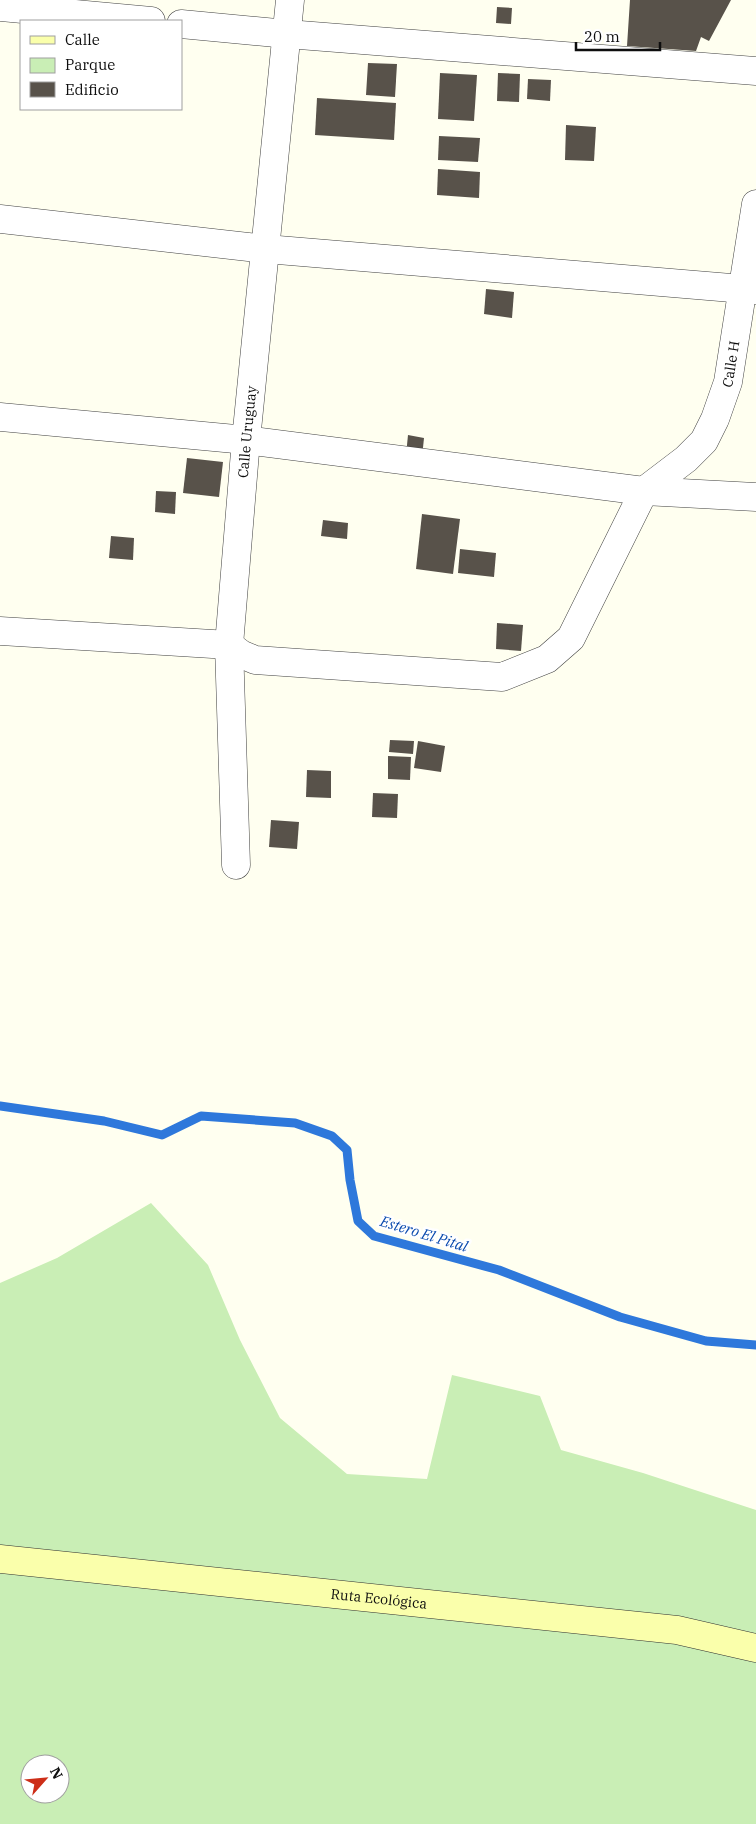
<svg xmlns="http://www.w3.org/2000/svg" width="756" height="1824" font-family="'IBM Plex Serif',serif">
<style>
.green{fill:#c9eeb5;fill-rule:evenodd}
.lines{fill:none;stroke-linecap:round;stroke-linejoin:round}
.stream{stroke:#2e78db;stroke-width:9}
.building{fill:#58524a}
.minor-casing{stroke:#414141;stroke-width:29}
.secondary-casing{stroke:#303030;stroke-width:29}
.minor{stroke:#fff;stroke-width:28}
.secondary{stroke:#faffab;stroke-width:28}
.labels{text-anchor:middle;stroke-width:5;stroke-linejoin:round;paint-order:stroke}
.street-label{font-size:14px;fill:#0e0e0e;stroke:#fff}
.water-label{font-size:15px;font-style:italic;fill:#0a4aae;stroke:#fff}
</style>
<rect width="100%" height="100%" fill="#fffff0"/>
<path class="green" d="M151,1203L208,1265L240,1340L280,1418L347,1474L427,1479L452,1375L540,1396L561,1450L643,1473L756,1510V1824H0V1283L57,1258ZM30,1764H60V1794H30Z"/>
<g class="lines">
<polyline class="stream" points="0,1106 104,1121 162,1135 201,1116 295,1123 332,1136 347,1150 350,1180 358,1221 374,1236 499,1270 620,1317 706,1341 756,1345"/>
</g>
<g class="building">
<polygon points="630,0 731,0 709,41 701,37 696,51 627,46"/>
<polygon points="497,7 512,8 511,24 496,23"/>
<polygon points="368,63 397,64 395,97 366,95"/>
<polygon points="440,73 477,75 474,121 438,119"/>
<polygon points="498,73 520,74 519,102 497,101"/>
<polygon points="528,79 551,80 550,101 527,99"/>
<polygon points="317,98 396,103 394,140 315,135"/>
<polygon points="566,125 596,127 594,161 565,160"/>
<polygon points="439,136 480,138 478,162 438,160"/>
<polygon points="438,169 480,172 479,198 437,195"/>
<polygon points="486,289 514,292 512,318 484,314"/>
<polygon points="408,435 424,438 422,457 406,455"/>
<polygon points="187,458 223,462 219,497 183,493"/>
<polygon points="156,491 176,492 175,514 155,512"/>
<polygon points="422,514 460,519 453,574 416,569"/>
<polygon points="323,520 348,523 347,539 321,536"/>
<polygon points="111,536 134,538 133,560 109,558"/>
<polygon points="460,549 496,553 494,577 458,573"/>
<polygon points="497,623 523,625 521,651 496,649"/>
<polygon points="390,740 414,741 413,754 389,752"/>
<polygon points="418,741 445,746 441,772 414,768"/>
<polygon points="388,756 411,757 410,780 388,779"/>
<polygon points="307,770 331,771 331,798 306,797"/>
<polygon points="373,793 398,794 397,818 372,817"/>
<polygon points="271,820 299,822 297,849 269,847"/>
</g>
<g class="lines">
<g class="minor-casing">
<g id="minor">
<polyline points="0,7 151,21"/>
<polyline points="181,24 287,34 756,71"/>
<polyline points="0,219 266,249 756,290"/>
<polyline points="0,417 246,440 644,491 756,497"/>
<path id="s1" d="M0,631L229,645L241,654L255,660L502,677L547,659L571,638L644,491L686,459L704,441L715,419L728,382L756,204"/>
<path id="s2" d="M236,865L229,645L246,440L290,0"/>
</g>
</g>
<g class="secondary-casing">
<g id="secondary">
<path id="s3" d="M0,1559L677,1630L756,1648"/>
</g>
</g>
<use href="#minor" class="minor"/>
<use href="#secondary" class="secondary"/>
</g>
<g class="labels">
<g class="street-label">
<text dy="5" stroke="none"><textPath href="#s1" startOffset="912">Calle H</textPath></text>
<text dy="5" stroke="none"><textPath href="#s2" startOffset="434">Calle Uruguay</textPath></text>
<text dy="5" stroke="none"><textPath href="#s3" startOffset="381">Ruta Ecológica</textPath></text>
</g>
<g class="water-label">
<text transform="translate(424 1234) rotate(17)" y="5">Estero El Pital</text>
</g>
</g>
<rect x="20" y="20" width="162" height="90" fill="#ffffff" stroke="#9f9f9f"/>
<rect x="30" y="36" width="25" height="8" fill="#faffab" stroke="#9f9f9f"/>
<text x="65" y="45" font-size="15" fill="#0e0e0e">Calle</text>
<rect x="30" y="58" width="25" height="15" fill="#c9eeb5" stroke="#9f9f9f"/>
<text x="65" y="70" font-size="15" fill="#0e0e0e">Parque</text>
<rect x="30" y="82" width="25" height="15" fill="#58524a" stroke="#9f9f9f"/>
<text x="65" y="95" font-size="15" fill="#0e0e0e">Edificio</text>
<g transform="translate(45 1779) rotate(63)"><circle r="24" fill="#ffffff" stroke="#9f9f9f"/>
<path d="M0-4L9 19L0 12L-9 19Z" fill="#cd2e18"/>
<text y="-8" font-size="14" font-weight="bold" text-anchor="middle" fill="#0e0e0e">N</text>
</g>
<path d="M576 42v8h84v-8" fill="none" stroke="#0e0e0e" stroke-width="2.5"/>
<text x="584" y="42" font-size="15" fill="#0e0e0e" stroke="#ffffff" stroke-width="4" paint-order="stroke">20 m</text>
</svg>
